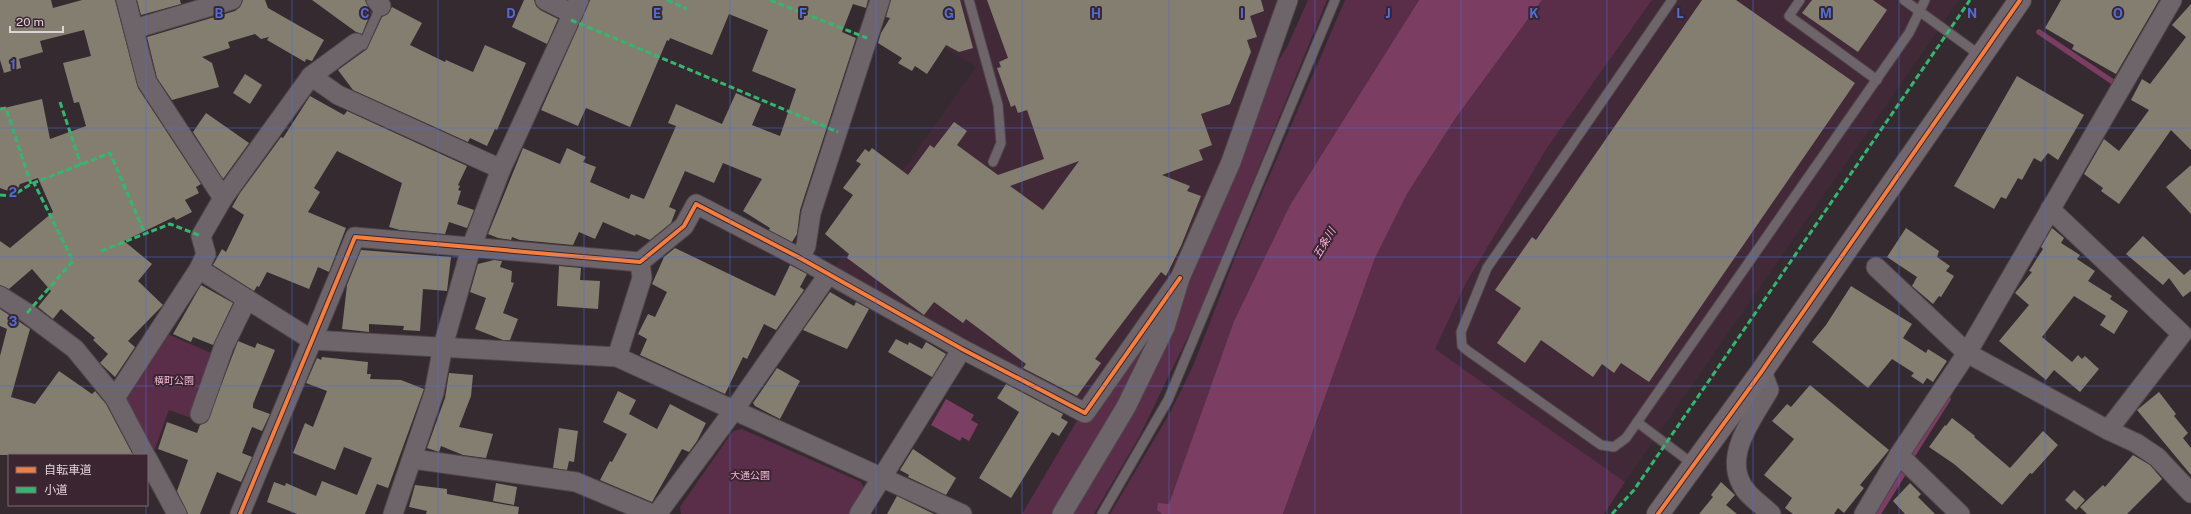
<svg xmlns="http://www.w3.org/2000/svg" width="2191" height="514" font-family="'Public Sans','Noto Sans JP',sans-serif">
<style>
.built{fill:#422937}
.green{fill:#5a2e48}
.water{fill:#7b3d62}
.lines{fill:none;stroke-linecap:round;stroke-linejoin:round}
.stream{stroke:#7b3d62;stroke-width:5.5}
.building{fill:#847e71;fill-rule:evenodd}
.lane-casing{stroke:#4f454a;stroke-width:11}
.street-casing{stroke:#4f454a;stroke-width:21}
.secondary-casing{stroke:#4f454a;stroke-width:24}
.lane{stroke:#6e656a;stroke-width:9}
.street{stroke:#6e656a;stroke-width:19}
.secondary{stroke:#72676d;stroke-width:22}
.quiet{stroke:#33b770;stroke-width:3;stroke-dasharray:6 3;stroke-linecap:butt}
.cycleway-casing{stroke:#3a2530;stroke-width:6}
.cycleway{stroke:#f27e40;stroke-width:4}
.grid{fill:none;stroke:#4e6fd8;stroke-width:1;stroke-opacity:0.55}
.labels{text-anchor:middle;stroke-width:4;stroke-linejoin:round;paint-order:stroke}
.park-label{font-size:10px;fill:#f4b8d9;stroke:#3a2530}
.water-label{font-size:11px;font-style:italic;fill:#fcacd8;stroke:#3a2530}
.grid-label{font-size:13px;text-anchor:middle;font-weight:bold;fill:#4e6fd8;stroke:#3a2530;stroke-width:4;stroke-linejoin:round;paint-order:stroke}
</style>
<rect width="100%" height="100%" fill="#352a30"/>
<g class="built">
<polygon points="882,0 1280,0 1226,154 1158,302 1089,397 1072,402 833,269 976,67 880,8"/>
<polygon points="1652,0 1959,0 1625,482 1435,349 1466,283 1547,148"/>
</g>
<g class="green">
<polygon points="1308,0 1327,0 1199,314 1139,437 1094,514 1071,514 1167,338 1234,174 1275,66 1287,47"/>
<polygon points="1345,0 1419,0 1290,205 1234,321 1169,505 1157,510 1162,514 1110,514 1171,411 1193,366 1241,242"/>
<polygon points="1542,0 1652,0 1547,148 1466,283 1435,349 1625,482 1604,514 1283,514 1375,258 1407,194 1455,119"/>
<polygon points="1160,322 1111,419 1054,514 1022,514 1078,419 1086,424"/>
<polygon points="167,334 216,355 191,418 169,410 154,451 126,399"/>
<polygon points="742,429 861,482 865,490 851,514 681,514 680,507 733,431"/>
</g>
<g class="water">
<polygon points="1419,0 1542,0 1455,119 1407,194 1375,258 1283,514 1162,514 1157,510 1158,503 1169,504 1234,321 1290,205"/>
<polygon points="946,399 974,415 971,420 978,424 969,441 962,437 960,441 931,425"/>
</g>
<g class="lines">
<g class="stream">
<polyline points="2039,32 2113,82"/>
<polyline points="1912,456 1948,399"/>
<polyline points="1878,514 1906,469"/>
</g>
</g>
<g class="building">
<polygon points="0,0 51,0 53,8 82,0 115,0 138,88 201,184 196,187 199,193 185,200 192,212 176,220 174,217 124,241 152,264 138,281 163,305 128,341 135,347 115,377 100,363 108,354 93,340 95,338 61,309 53,319 38,307 51,291 32,269 9,289 0,285 0,241 10,248 53,212 38,178 20,184 17,191 12,188 11,192 0,188 0,109 42,99 50,139 86,126 79,102 74,103 63,63 91,56 84,30 40,41 43,52 19,59 21,68 4,73 0,60"/>
<polygon points="137,0 180,0 181,4 141,15"/>
<polygon points="243,0 265,0 268,8 324,40 312,61 306,59 305,62 267,40 269,37 261,39 255,34 228,42 230,48 202,57 212,63 219,87 172,100 157,78 147,37 235,11 240,7"/>
<polygon points="312,0 365,0 371,12 362,34 356,32"/>
<polygon points="524,0 534,0 536,6 540,10 558,19 547,44 512,27"/>
<polygon points="590,0 868,0 866,8 853,4 842,32 856,38 800,210 797,234 792,242 769,230 770,228 743,211 762,179 723,163 714,183 685,171 669,207 676,210 671,223 650,240 636,234 635,236 603,222 595,239 579,232 573,245 520,240 512,237 511,240 498,238 488,234 523,148 560,164 567,148 586,157 583,162 596,167 590,182 629,199 631,194 644,199 676,126 668,123 676,104 722,124 736,93 761,104 752,125 780,136 796,89 752,71 768,30 729,14 712,55 670,38 669,41 667,40 630,127 586,108 578,126 541,110"/>
<polygon points="891,0 960,0 973,48 959,52 946,45 927,74 915,66 912,71 898,63 902,58 878,43 881,33 890,18 886,17"/>
<path d="M987,0H1261L1264,11L1250,16L1257,37L1247,40L1251,52L1230,104L1201,114L1212,145L1199,150L1203,160L1162,175L1190,186L1187,191L1201,196L1181,246L1166,276L1161,272L1095,359L1101,363L1077,396L1023,368L1026,364L966,319L963,323L934,302L924,315L847,258L849,254L825,234L853,195L843,188L861,164L856,161L865,149L869,152L872,148L908,175L930,145L934,148L954,122L967,131L957,145L998,175L1044,159L1027,110L1018,113L1015,105L1011,107L997,68L1001,67L999,62L1008,58ZM1079,161L1043,210L1010,186Z"/>
<polygon points="1702,0 1736,0 1855,83 1649,382 1621,363 1614,373 1602,364 1593,377 1541,340 1525,363 1497,343 1521,308 1495,290 1532,237 1536,240"/>
<polygon points="1812,0 1873,0 1887,10 1858,52 1802,13"/>
<polygon points="2061,0 2159,0 2116,74 2072,49 2074,45 2045,28"/>
<polygon points="2191,4 2191,150 2171,130 2119,204 2101,191 2103,188 2084,174 2104,139 2119,151 2149,110 2131,100 2142,79 2150,84 2186,37 2172,25"/>
<polygon points="392,7 422,23 410,45 445,62 446,60 473,72 485,45 526,63 497,130 495,129 487,146 470,138 468,142 353,90 338,70 367,49 382,17 388,14"/>
<polygon points="245,74 262,85 250,104 233,93"/>
<polygon points="2017,76 2084,115 2058,160 2048,153 2041,162 2034,158 2022,180 2018,178 2006,199 2001,197 1994,209 1954,186"/>
<polygon points="310,96 344,115 347,111 467,166 458,185 460,186 458,190 461,191 457,204 474,210 467,228 449,222 445,234 400,230 389,227 402,183 337,151 314,188 320,192 308,212 346,228 329,272 318,267 309,289 267,272 259,287 257,286 254,291 213,265 222,249 226,252 244,215 232,207 240,193 281,137 283,138"/>
<polygon points="206,113 249,143 223,179 193,132"/>
<polygon points="2191,165 2191,214 2166,187"/>
<polygon points="1906,228 1939,251 1937,257 1950,266 1946,271 1954,276 1941,297 1939,296 1933,304 1912,286 1917,277 1887,257"/>
<polygon points="2052,228 2064,238 2061,243 2080,255 2077,259 2095,271 2088,281 2112,296 2110,299 2128,311 2114,334 2100,325 2106,316 2074,296 2042,337 2072,362 2078,355 2082,359 2085,356 2099,369 2080,392 2054,370 2046,380 1999,341 2029,305 2015,293 2032,272 2029,271 2043,249 2041,247"/>
<polygon points="2143,236 2184,275 2191,269 2191,291 2183,297 2169,278 2163,285 2126,254"/>
<polygon points="675,248 775,296 790,265 807,274 800,287 804,290 776,330 764,324 747,359 743,357 725,394 640,355 647,339 638,334 648,314 655,317 667,292 652,284 664,257"/>
<polygon points="361,250 451,257 447,291 423,289 420,331 403,330 404,326 369,324 369,332 342,329 347,285"/>
<polygon points="494,260 502,261 500,267 512,271 511,282 514,283 503,313 518,319 510,340 503,340 475,329 486,298 470,292 478,264"/>
<polygon points="559,266 581,268 580,280 600,281 598,309 557,306"/>
<polygon points="201,285 233,303 213,345 193,337 191,342 173,334"/>
<polygon points="1851,286 1912,324 1903,338 1926,353 1928,349 1947,361 1933,382 1927,378 1923,384 1911,376 1914,373 1892,359 1868,388 1812,342 1826,325"/>
<polygon points="830,292 854,306 856,302 869,309 847,349 803,330"/>
<polygon points="0,309 30,329 11,397 35,404 59,371 92,394 95,391 106,404 133,455 0,455 0,356 7,329 0,326"/>
<polygon points="896,339 908,345 909,342 922,349 926,342 946,354 932,377 888,352"/>
<polygon points="238,341 255,348 257,343 275,350 253,404 253,408 270,414 262,431 252,427 242,453 252,457 241,482 217,472 200,514 188,514 177,491 188,460 158,449 167,422 197,433 200,425 207,422"/>
<polygon points="322,357 368,362 367,374 371,374 370,379 401,380 424,389 388,488 377,484 365,514 297,514 267,502 274,482 285,486 286,483 316,496 322,481 357,495 372,458 344,447 335,470 293,453 305,423 313,427 327,391 306,383 317,358 321,360"/>
<polygon points="777,368 800,381 780,419 755,406 753,403"/>
<polygon points="449,373 473,375 471,396 459,427 493,434 486,458 463,455 441,446 439,452 427,448 445,398"/>
<polygon points="1006,384 1063,414 1061,418 1068,422 1059,436 1052,432 1011,498 979,478 1019,412 997,398"/>
<polygon points="1810,385 1889,450 1860,485 1864,488 1844,513 1838,508 1834,514 1793,514 1785,508 1792,498 1764,475 1794,439 1772,421 1787,404 1791,407"/>
<polygon points="618,391 636,400 629,414 657,429 670,404 706,423 697,441 689,452 682,449 652,502 600,480 610,461 612,462 627,434 603,422"/>
<polygon points="2159,392 2176,414 2174,416 2188,433 2183,438 2191,448 2191,475 2137,410"/>
<polygon points="1952,418 1975,436 1974,437 2010,468 2043,431 2058,445 2032,474 2030,473 2002,505 1954,464 1929,447 1945,425 1946,426"/>
<polygon points="559,428 578,431 574,462 569,461 567,470 553,468"/>
<polygon points="913,449 956,478 946,495 908,477 909,475 900,470"/>
<polygon points="2133,455 2150,465 2162,479 2127,514 2087,514 2080,507 2103,485 2105,487"/>
<polygon points="1721,482 1735,495 1726,505 1737,514 1699,514 1713,497 1711,495"/>
<polygon points="496,483 517,487 514,505 493,501"/>
<polygon points="1910,483 1921,494 1918,497 1935,514 1905,514 1893,501"/>
<polygon points="415,485 447,489 447,494 519,507 518,514 426,514 427,511 409,507"/>
<polygon points="2074,490 2085,500 2076,510 2065,500"/>
<polygon points="897,496 934,514 887,514"/>
</g>
<g class="lines">
<g class="lane-casing">
<g id="lane">
<polyline points="969,0 998,105 1001,143 993,162"/>
<polyline points="1672,0 1487,268 1461,332 1462,346 1468,351 1601,445 1614,447 1626,438 1909,33 1925,0"/>
<polyline points="1800,0 1789,16 1877,80"/>
<polyline points="1904,0 1981,56"/>
<polyline points="356,43 363,45 382,3"/>
<polyline points="1637,422 1694,465"/>
<polyline points="1102,514 1168,400 1335,0"/>
</g>
</g>
<g class="street-casing">
<g id="street">
<polyline points="126,0 147,82 223,198"/>
<polyline points="376,0 381,6"/>
<polyline points="545,0 573,14"/>
<polyline points="134,29 232,0"/>
<polyline points="311,76 356,43"/>
<polyline points="2050,209 2182,334 2108,430"/>
<polyline points="800,258 806,246 811,213 880,0"/>
<polyline points="1876,267 1967,353 2108,430 2136,443 2157,457 2191,493"/>
<polyline points="199,269 312,340 617,357 962,514"/>
<polyline points="0,296 27,313 75,349 115,398 145,455"/>
<polyline points="617,357 642,278 640,262"/>
<path d="M1762,371L1769,390C1754,416 1725,453 1741,483C1746,495 1762,505 1771,514"/>
<polyline points="115,398 199,269 206,254 201,236 223,198 311,76 338,95 501,169"/>
<polyline points="200,414 224,346 247,299"/>
<polyline points="1899,455 1960,514"/>
<polyline points="147,458 177,514"/>
<polyline points="413,459 576,482 652,514"/>
<polyline points="240,514 355,237 640,262 684,226 696,204 800,258 962,349 1085,413 1180,278"/>
<polyline points="393,514 434,393 443,346 471,248 501,169 579,0"/>
<polyline points="657,514 734,410 828,275"/>
<polyline points="859,514 962,349"/>
<polyline points="1062,514 1126,407 1165,327 1180,278 1231,162 1288,0"/>
<polyline points="1864,514 1899,455 1967,353 2172,0"/>
</g>
</g>
<g class="secondary-casing">
<polyline id="secondary" points="1658,514 1762,371 2020,0"/>
</g>
<use href="#lane" class="lane"/>
<use href="#street" class="street"/>
<use href="#secondary" class="secondary"/>
<g class="quiet">
<polyline points="667,0 687,9"/>
<polyline points="770,0 867,38"/>
<polyline points="571,20 838,132"/>
<polyline points="60,102 81,165"/>
<polyline points="0,109 6,108 31,184"/>
<polyline points="0,195 12,196 31,184 110,153 145,234"/>
<polyline points="101,251 170,224 201,236"/>
<polyline points="27,313 73,261 34,183"/>
<polyline points="1612,514 1634,490 1970,0"/>
</g>
<g class="cycleway-casing">
<g id="cycleway">
<polyline points="240,514 355,237 640,262 684,226 696,204 800,258 962,349 1085,413 1180,278"/>
<polyline points="1658,514 1762,371 2020,0"/>
</g>
</g>
<use href="#cycleway" class="cycleway"/>
</g>
<path class="grid" d="M146,0V455M292,0V514M438,0V514M584,0V514M730,0V514M876,0V514M1022,0V514M1169,0V514M1315,0V514M1461,0V514M1607,0V514M1753,0V514M1899,0V514M2045,0V514M0,128H2191M0,257H2191M0,386H2191M146,505V514"/>
<g class="labels">
<g class="park-label">
<text x="174" y="384">横町公園</text>
<text x="750" y="479">大通公園</text>
</g>
<g class="water-label">
<text transform="translate(1324 243) rotate(-59)" y="4">五条川</text>
</g>
</g>
<g class="grid-label">
<text x="219" y="18">B</text>
<text x="365" y="18">C</text>
<text x="511" y="18">D</text>
<text x="657" y="18">E</text>
<text x="803" y="18">F</text>
<text x="949" y="18">G</text>
<text x="1096" y="18">H</text>
<text x="1242" y="18">I</text>
<text x="1388" y="18">J</text>
<text x="1534" y="18">K</text>
<text x="1680" y="18">L</text>
<text x="1826" y="18">M</text>
<text x="1972" y="18">N</text>
<text x="2118" y="18">O</text>
<text x="13" y="69">1</text>
<text x="13" y="197">2</text>
<text x="13" y="326">3</text>
</g>
<rect x="8" y="454" width="140" height="52" fill="#3a2530" stroke="#7c6a74"/>
<rect x="16" y="467" width="20" height="6" fill="#f27e40" stroke="#7c6a74"/>
<text x="44" y="474" font-size="12" fill="#e0d1d9">自転車道</text>
<rect x="16" y="487" width="20" height="6" fill="#33b770" stroke="#7c6a74"/>
<text x="44" y="494" font-size="12" fill="#e0d1d9">小道</text>
<path d="M10 26v6h53v-6" fill="none" stroke="#e0d1d9" stroke-width="2"/>
<text x="16" y="26" font-size="12" fill="#e0d1d9" stroke="#3a2530" stroke-width="3" paint-order="stroke">20 m</text>
</svg>
